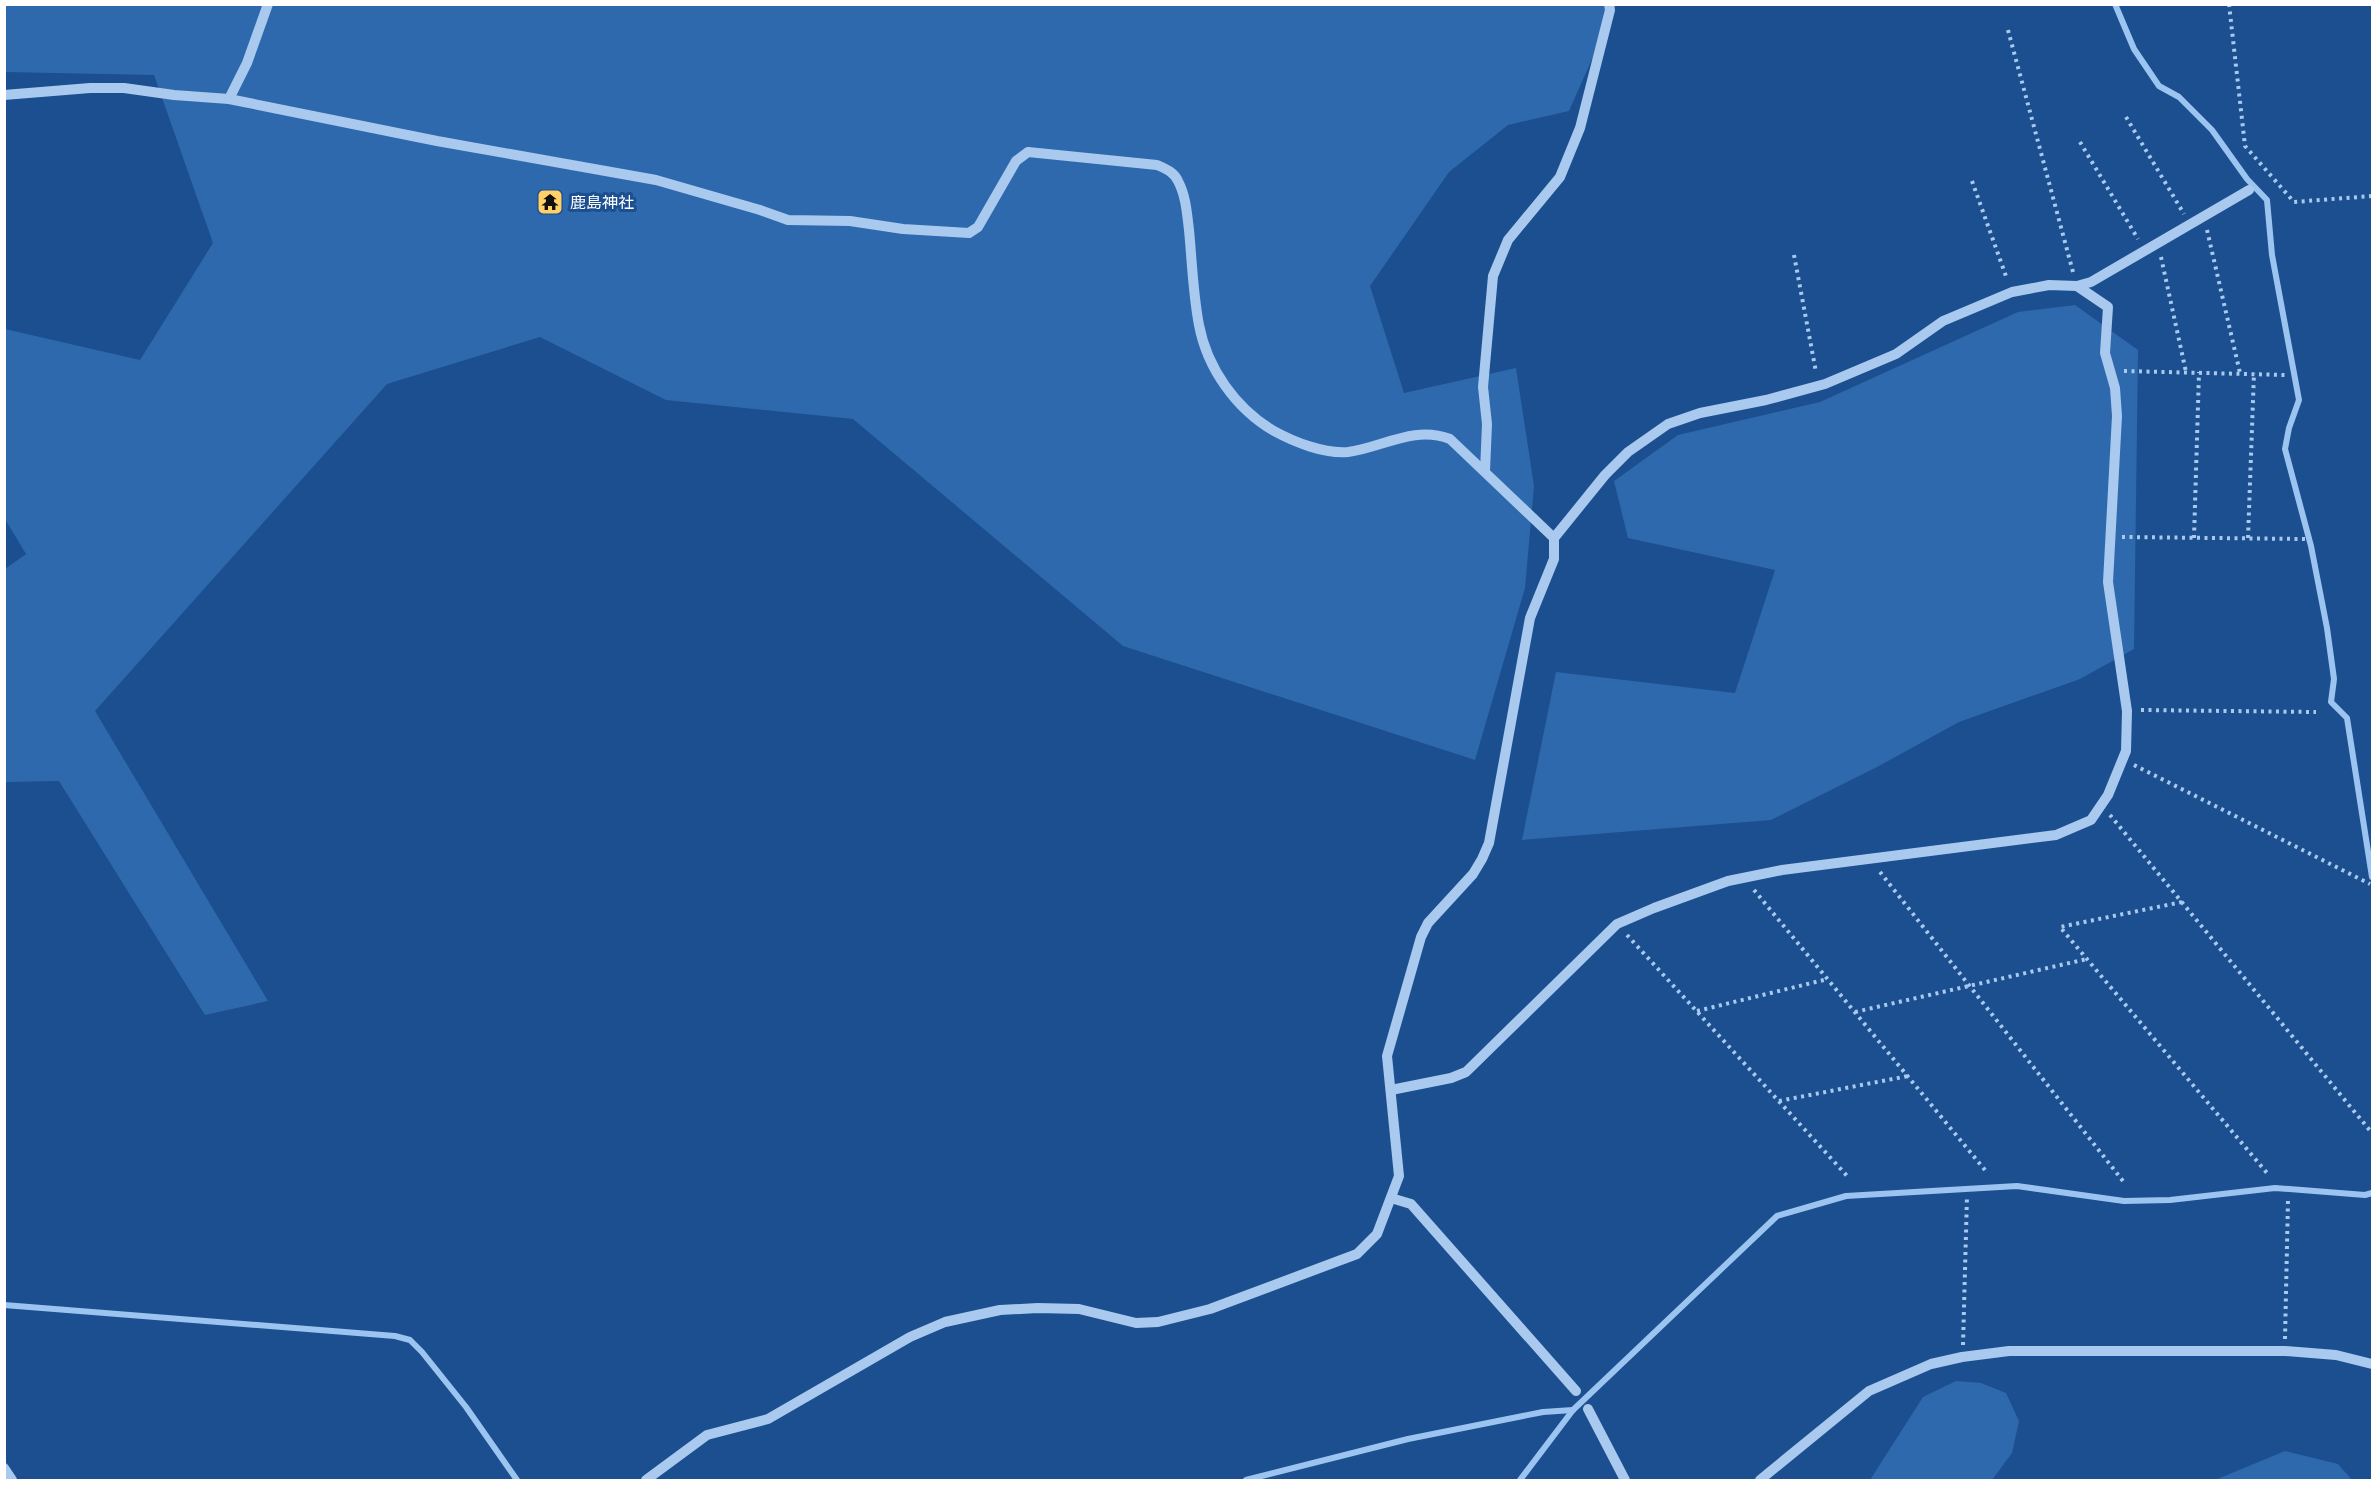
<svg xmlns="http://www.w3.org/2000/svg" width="2377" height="1485" font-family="Rubik,'Noto Sans JP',sans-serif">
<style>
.green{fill:#2e69ad}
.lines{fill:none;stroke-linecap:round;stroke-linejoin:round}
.stream{stroke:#9cc4f0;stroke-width:6}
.path{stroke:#a9c9ee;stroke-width:4;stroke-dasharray:3 4.5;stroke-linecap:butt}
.minor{stroke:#a9c9ee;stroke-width:10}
.labels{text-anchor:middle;stroke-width:6;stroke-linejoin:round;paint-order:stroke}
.poi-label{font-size:16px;fill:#fff;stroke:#1b4f8f;text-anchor:start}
</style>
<rect width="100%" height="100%" fill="#1b4f8f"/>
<g class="green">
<polygon points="5,5 1616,5 1569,111 1508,125 1449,172 1370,286 1404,393 1516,368 1534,486 1525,588 1475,760 1123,646 853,419 666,400 540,337 387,384 95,711 268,1001 205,1015 59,781 5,782 5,569 26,554 5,519 5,329 140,360 213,243 154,75 5,72"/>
<polygon points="2075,305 2138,350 2134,649 2080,679 1959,722 1877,767 1771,820 1522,840 1556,672 1735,693 1775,570 1628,538 1614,481 1678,435 1820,402 2018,312"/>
<polygon points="1956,1381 1981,1383 2006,1393 2019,1421 2012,1453 1992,1480 1870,1480 1923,1397"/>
<polygon points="2285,1451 2338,1464 2352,1480 2215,1480"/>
</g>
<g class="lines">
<g class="stream">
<polyline points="2115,4 2134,49 2159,86 2179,97 2212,130 2247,179 2267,200 2272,255 2299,400 2289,428 2285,449 2311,546 2327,628 2334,679 2331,702 2347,718 2372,877"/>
<polyline points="4,1305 395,1336 410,1340 422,1352 466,1407 517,1480"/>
<polyline points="1246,1480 1408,1439 1543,1412 1573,1410"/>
<polyline points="1520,1480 1573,1410 1777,1216 1846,1196 2017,1186 2124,1201 2170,1200 2275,1188 2365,1195 2372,1193"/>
</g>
<g class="path">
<polyline points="2229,4 2245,146 2294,202 2372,196"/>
<polyline points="2008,30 2073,272"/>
<polyline points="2126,117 2184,214"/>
<polyline points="2080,142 2138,239"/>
<polyline points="1972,181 2007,279"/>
<polyline points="2207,230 2240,373"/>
<polyline points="1794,255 1816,372"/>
<polyline points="2161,257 2186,372"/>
<polyline points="2124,371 2285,375"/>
<polyline points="2122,537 2305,539"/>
<polyline points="2194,538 2199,372"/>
<polyline points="2248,538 2254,373"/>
<polyline points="2141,710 2316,712"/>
<polyline points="2134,765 2370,884"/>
<polyline points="2110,815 2372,1133"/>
<polyline points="1880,872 2123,1181"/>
<polyline points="1754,890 1985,1170"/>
<polyline points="2182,902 2060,927 2267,1173"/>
<polyline points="1627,935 1849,1178"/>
<polyline points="1697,1011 1828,979"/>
<polyline points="1855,1012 2087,959"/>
<polyline points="1779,1101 1908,1076"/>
<polyline points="2285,1339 2288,1199"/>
<polyline points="1963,1345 1967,1196"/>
</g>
<g class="minor">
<path d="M4,95L90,88H124L174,95L229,99L437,141L656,180L760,210L788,220L850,221L903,229L969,233L978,227L1016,161L1028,152L1157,165C1166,169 1174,172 1178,181C1186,196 1187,214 1189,230C1192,261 1193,294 1199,325C1207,368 1236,409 1274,431C1294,442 1324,454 1348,452C1382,448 1413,425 1450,439L1554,538"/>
<polyline points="229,99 247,63 268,4"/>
<polyline points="1485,471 1487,424 1483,387 1493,276 1508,240 1560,177 1580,128 1610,10 1609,4"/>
<polyline points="1391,1090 1451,1078 1466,1072 1617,924 1654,908 1728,881 1782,870 2056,835 2091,820 2108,795 2126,751 2127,711 2108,582 2117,416 2115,388 2105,353 2108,307 2077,286"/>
<polyline points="1391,1198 1411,1204 1576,1391"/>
<polyline points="1588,1409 1625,1480"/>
<polyline points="4,1468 12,1480"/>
<polyline points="646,1480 707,1435 768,1419 910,1337 945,1322 1000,1310 1038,1308 1079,1309 1136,1323 1158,1322 1210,1309 1357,1254 1377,1234 1399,1176 1387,1056 1421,937 1428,923 1473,874 1482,859 1489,843 1530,618 1554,559 1554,538 1605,475 1628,452 1668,424 1700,413 1766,400 1825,384 1896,354 1943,321 2012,292 2049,285 2077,286 2091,282 2249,190"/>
<polyline points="1760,1480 1869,1391 1931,1364 1962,1357 2009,1351 2285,1351 2336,1355 2372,1364"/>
</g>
</g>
<defs>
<g id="temple-square" transform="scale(1.35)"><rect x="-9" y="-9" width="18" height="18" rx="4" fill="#ffd166" stroke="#1b4f8f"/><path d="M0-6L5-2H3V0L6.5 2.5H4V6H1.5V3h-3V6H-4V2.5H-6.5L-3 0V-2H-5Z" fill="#111"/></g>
</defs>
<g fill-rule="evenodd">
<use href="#temple-square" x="550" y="202"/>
</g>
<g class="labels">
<g class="poi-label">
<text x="570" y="208">鹿島神社</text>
</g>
</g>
<rect width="2377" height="1485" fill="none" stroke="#ffffff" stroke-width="12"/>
</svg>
